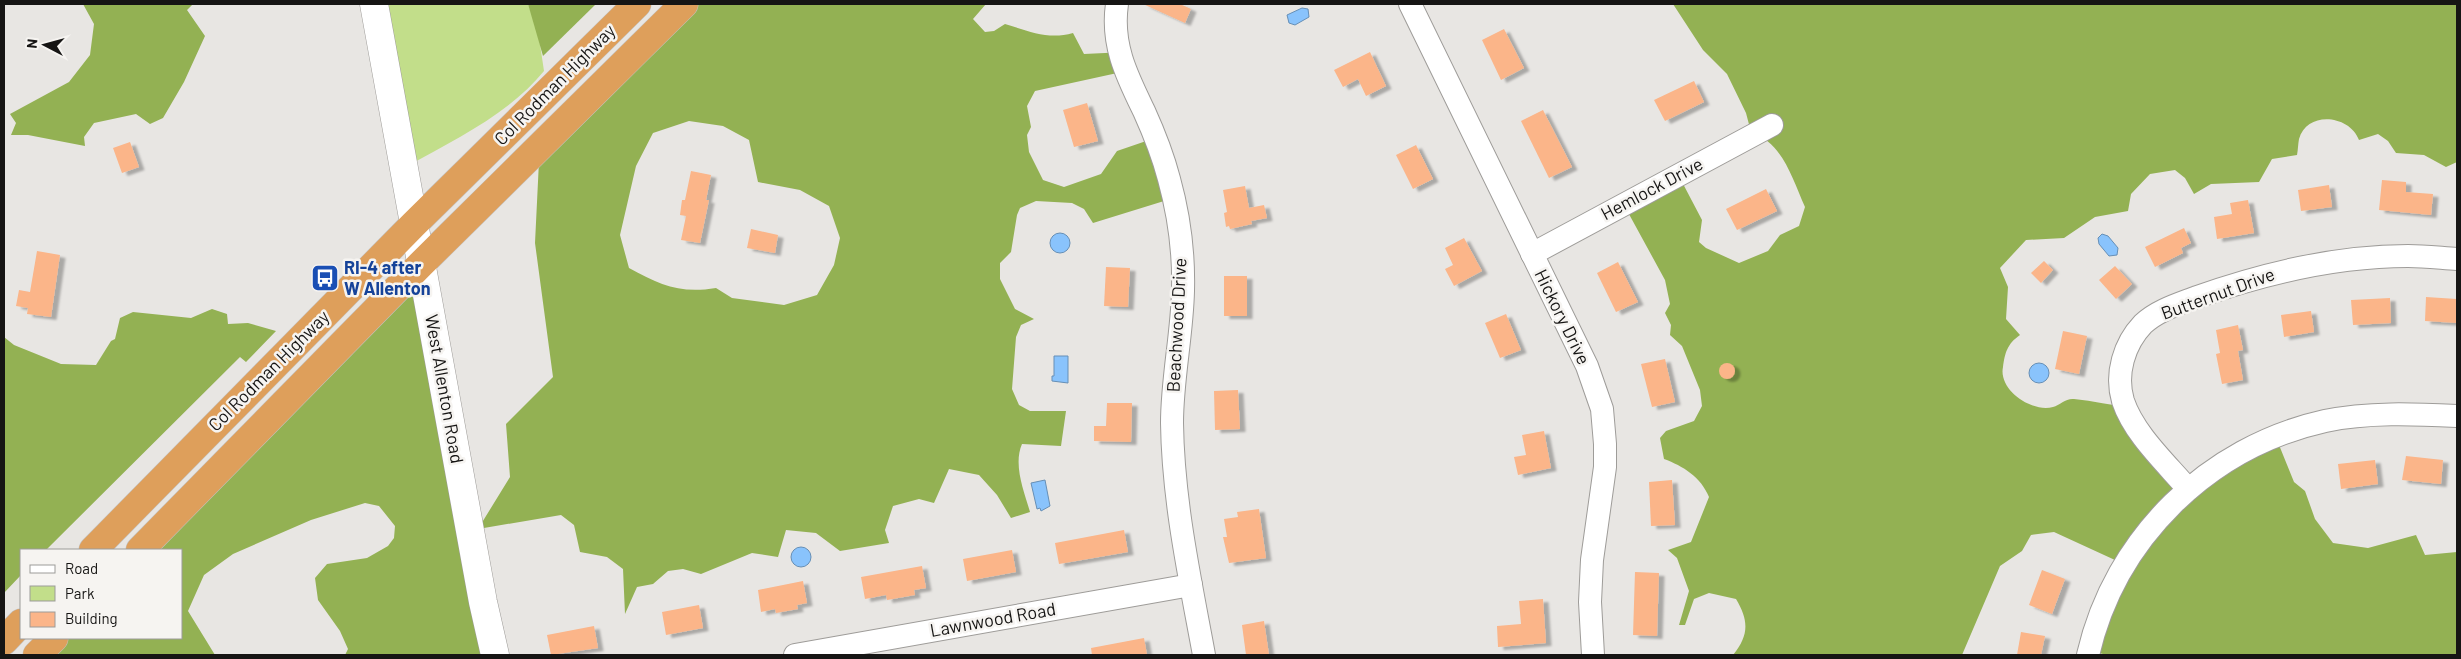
<svg xmlns="http://www.w3.org/2000/svg" width="2461" height="659" font-family="Barlow,sans-serif">
<style>
.green{fill:#c2de8a}
.forest{fill:#93b153;fill-rule:evenodd}
.water{fill:#89c3fc;stroke:#668fb6}
.building{fill:#fbb589;filter:url(#shadow)}
.lines{fill:none;stroke-linecap:round;stroke-linejoin:round}
.minor-casing{stroke:#9e9c99;stroke-width:24}
.tertiary-casing{stroke:#9e9c99;stroke-width:29}
.trunk-casing{stroke:#c2c2c2;stroke-width:29}
.minor{stroke:#fff;stroke-width:22}
.tertiary{stroke:#fff;stroke-width:28}
.trunk{stroke:#de9f5b;stroke-width:28}
.labels{text-anchor:middle;stroke-width:5;stroke-linejoin:round;paint-order:stroke}
.street-label{font-size:18px;fill:#161514;stroke:#f6f4f1}
.transit-label{font-size:18px;font-weight:bold;fill:#164399;stroke:#f6f4f1;text-anchor:start}
</style>
<defs>
<filter id="shadow"><feDropShadow dx="5.5" dy="3" stdDeviation="1" flood-color="#0004"/></filter>
</defs>
<rect width="100%" height="100%" fill="#e8e6e3"/>
<path class="green" d="M382,4H528L538,31L544,71C510,113 456,139 409,165Z"/>
<g class="forest">
<polygon points="83,4 193,4 187,10 205,36 184,82 163,118 150,124 136,114 94,123 84,137 85,146 28,135 11,135 16,123 10,114 69,82 90,55 94,24"/>
<polygon points="528,4 596,4 543,56"/>
<path d="M681,4H986L973,19L985,32L994,31L1005,24C1029,31 1048,40 1073,33L1084,54L1126,52L1131,70L1035,91L1027,106L1031,127L1027,135L1029,152L1043,180L1064,187L1101,174L1117,151L1155,138L1177,197L1093,223L1084,209L1072,203L1036,201L1020,208L1017,215L1011,252L1000,263V279L1015,309L1034,319L1021,325L1016,337L1012,389L1019,405L1030,411H1066L1061,446L1022,444C1013,465 1024,491 1030,512L1011,518L997,495L979,475L949,469L934,503L919,499L893,506L885,530L889,543L840,551L816,533L786,530L778,557L752,553L701,574L683,569L668,571L653,584L637,587L625,614L623,569L607,557L580,552L574,525L561,515L478,529L510,477L506,424L553,377L535,243L539,161ZM689,121L723,126L749,140L758,182L800,190L829,206L840,238L834,265L817,295L784,305L732,298L716,288C680,294 660,285 629,268L620,235L636,166L653,133Z"/>
<path d="M1673,4H2457V162L2446,167L2424,155L2396,153L2388,141L2378,134L2359,140C2350,115 2307,110 2299,139C2298,144 2298,150 2297,155L2272,159L2259,182L2211,184L2194,194L2185,178L2175,170L2150,174L2131,194L2128,211L2095,217L2064,238L2026,240L2000,268L2008,287L2006,319L2020,335C2007,344 2005,353 2003,367C1998,390 2032,413 2053,407C2060,405 2066,398 2074,399C2093,401 2112,405 2131,408L2188,482L2277,440L2294,482L2305,491L2315,519L2333,543L2368,548L2416,535L2425,555L2457,552V655H2107L2099,653L2128,566L2054,532L2031,535L2022,551L2000,566L1962,655H1733C1749,635 1749,621 1736,599L1709,593L1694,599L1685,625H1679L1689,591L1677,558L1668,550L1691,542L1709,497C1701,477 1683,466 1664,459L1660,438L1666,431L1694,421L1702,406L1700,390L1682,346L1670,335L1671,325L1665,313L1670,304L1665,280L1624,205L1681,180L1702,220L1699,242L1706,248L1739,263L1768,251L1780,235L1799,226L1805,207C1792,178 1783,143 1751,132L1746,113L1727,74L1703,50Z"/>
<polygon points="416,272 502,655 345,655 348,649 340,631 318,600 315,578 327,564 367,558 388,546 394,538 395,526 379,506 365,503 311,520 233,554 204,575 188,611 215,655 36,655 54,638 181,638 181,550 141,550"/>
<polygon points="212,309 227,314 228,324 248,323 276,331 246,362 240,357 46,550 21,550 21,575 4,593 4,337 14,345 61,364 96,365 111,341 115,339 120,318 133,312 191,318"/>
</g>
<g class="water">
<polygon points="1302,8 1308,9 1309,17 1295,25 1289,23 1287,15"/>
<circle cx="1060" cy="243" r="10"/>
<polygon points="2102,234 2108,236 2118,248 2117,255 2109,256 2099,244 2098,238"/>
<polygon points="1054,356 1068,356 1068,383 1052,381 1052,376 1054,376"/>
<circle cx="2039" cy="373" r="10"/>
<polygon points="1045,480 1050,506 1041,511 1040,508 1037,509 1031,483"/>
<circle cx="801" cy="557" r="10"/>
</g>
<g class="building">
<polygon points="1143,4 1180,4 1191,9 1185,23"/>
<polygon points="1504,29 1524,68 1501,80 1482,40"/>
<polygon points="1370,52 1386,86 1366,96 1358,79 1343,87 1334,70"/>
<polygon points="1694,81 1704,102 1665,121 1654,100"/>
<polygon points="1087,103 1098,141 1074,147 1063,110"/>
<polygon points="1543,110 1572,167 1549,178 1521,121"/>
<polygon points="130,142 139,167 122,173 113,148"/>
<polygon points="1416,145 1433,179 1413,189 1396,155"/>
<polygon points="691,171 711,175 706,200 709,200 700,243 681,240 686,216 680,215 682,200 685,200"/>
<polygon points="2382,180 2406,182 2406,192 2433,194 2431,215 2379,210"/>
<polygon points="2329,185 2332,207 2301,211 2298,190"/>
<polygon points="1245,186 1249,208 1264,205 1267,218 1251,221 1252,224 1230,229 1229,226 1226,227 1224,213 1227,212 1223,190"/>
<polygon points="1766,189 1777,211 1737,230 1726,209"/>
<polygon points="2248,200 2254,233 2217,239 2214,217 2232,214 2230,203"/>
<polygon points="2184,228 2191,243 2181,248 2183,253 2155,267 2145,247"/>
<polygon points="751,229 778,235 775,253 747,248"/>
<polygon points="1464,238 1482,271 1454,286 1445,269 1453,265 1445,248"/>
<polygon points="37,251 60,255 51,317 27,314 28,308 16,306 19,290 30,292"/>
<polygon points="2044,261 2053,270 2041,283 2031,273"/>
<polygon points="1618,262 1638,302 1616,312 1597,273"/>
<polygon points="2115,266 2132,284 2116,299 2099,280"/>
<polygon points="1106,267 1130,268 1128,307 1104,306"/>
<rect x="1224" y="276" width="23" height="40"/>
<polygon points="2426,297 2457,299 2457,323 2425,321"/>
<polygon points="2390,298 2391,323 2353,325 2351,300"/>
<polygon points="2311,311 2314,332 2284,337 2281,315"/>
<polygon points="1506,314 1521,350 1500,358 1485,323"/>
<polygon points="2238,325 2243,350 2238,351 2243,380 2222,384 2216,354 2220,353 2216,330"/>
<polygon points="2063,331 2087,336 2079,374 2055,369"/>
<polygon points="1665,359 1675,402 1652,407 1641,364"/>
<circle cx="1727" cy="371" r="8"/>
<polygon points="1238,390 1240,429 1215,430 1214,391"/>
<polygon points="1107,403 1132,403 1131,442 1094,441 1094,426 1106,426"/>
<polygon points="1544,431 1551,468 1518,475 1514,457 1526,455 1522,435"/>
<polygon points="2406,456 2443,460 2441,484 2402,480"/>
<polygon points="2375,460 2378,484 2341,489 2338,464"/>
<polygon points="1672,480 1675,525 1651,526 1649,482"/>
<polygon points="1259,509 1266,558 1229,563 1223,537 1227,537 1224,519 1238,517 1237,512"/>
<polygon points="1124,530 1128,552 1059,564 1055,543"/>
<polygon points="1012,550 1016,572 967,581 963,559"/>
<polygon points="922,566 926,588 914,590 915,595 887,600 886,595 865,599 861,577"/>
<polygon points="2042,570 2065,579 2052,614 2029,605"/>
<polygon points="1635,572 1659,573 1657,636 1633,635"/>
<polygon points="803,581 807,603 797,605 798,609 776,613 775,609 761,612 758,590"/>
<polygon points="1543,599 1546,643 1498,647 1497,626 1521,624 1519,601"/>
<polygon points="699,605 703,628 666,635 662,612"/>
<polygon points="1264,621 1269,655 1246,655 1242,625"/>
<polygon points="594,626 598,648 551,655 547,635"/>
<polygon points="2021,632 2045,636 2041,655 2017,655"/>
<polygon points="1144,638 1147,655 1092,655 1091,648"/>
</g>
<g class="lines">
<g class="minor-casing">
<g id="minor">
<path d="M1117,4C1111,45 1127,76 1144,111C1154,133 1163,156 1169,179C1179,215 1184,254 1183,291C1182,335 1172,379 1172,423C1173,501 1190,579 1204,655"/>
<polyline points="1410,4 1587,366 1602,409 1605,444 1605,467 1592,560 1590,602 1593,655"/>
<polyline points="1532,254 1772,125"/>
<path d="M2188,489C2166,463 2134,434 2123,401C2115,374 2124,344 2143,324C2158,310 2179,304 2197,297C2265,273 2336,256 2408,256C2424,256 2441,258 2457,259"/>
<polyline points="795,655 1191,585"/>
<path d="M2088,655C2115,538 2208,447 2325,421C2368,412 2414,414 2457,416"/>
</g>
</g>
<g class="tertiary-casing">
<polyline id="tertiary" points="374,4 483,602 495,655"/>
</g>
<g class="trunk-casing">
<g id="trunk">
<polyline points="93,550 414,224 637,4"/>
<polyline points="140,550 421,264 684,4"/>
<polyline points="4,641 21,623"/>
<polyline points="37,655 54,638"/>
</g>
</g>
<use href="#minor" class="minor"/>
<use href="#tertiary" class="tertiary"/>
<use href="#trunk" class="trunk"/>
</g>
<defs>
<g id="bus-square" transform="scale(1.4375)"><rect x="-9" y="-9" width="18" height="18" rx="4" fill="#1a4fb4" stroke="#f6f4f1"/><path d="M-5-6H5V4H4V6H2V4H-2V6H-4V4H-5ZM-3.5-4V0h7V-4ZM-3.5 1.2v1.5H-2V1.2ZM2 1.2v1.5H3.5V1.2Z" fill="#fff"/></g>
</defs>
<g fill-rule="evenodd">
<use href="#bus-square" x="325" y="278"/>
</g>
<g class="labels">
<g class="street-label">
<text transform="translate(555 85) rotate(-45)" y="6">Col Rodman Highway</text>
<text transform="translate(1652 189) rotate(-28)" y="6">Hemlock Drive</text>
<text transform="translate(2218 294) rotate(-20)" y="6">Butternut Drive</text>
<text transform="translate(1562 317) rotate(64)" y="6">Hickory Drive</text>
<text transform="translate(1177 325) rotate(-87)" y="6">Beachwood Drive</text>
<text transform="translate(269 371) rotate(-45)" y="6">Col Rodman Highway</text>
<text transform="translate(444 389) rotate(80)" y="6">West Allenton Road</text>
<text transform="translate(993 620) rotate(-10)" y="6">Lawnwood Road</text>
</g>
<g class="transit-label">
<text x="344" y="274">RI-4 after<tspan x="344" dy="21">W Allenton</tspan></text>
</g>
</g>
<rect width="2461" height="659" fill="none" stroke="#161514" stroke-width="10"/>
<rect x="20" y="549" width="162" height="90" fill="#f6f4f1" stroke="#9c9b99"/>
<rect x="30" y="565" width="25" height="8" fill="#ffffff" stroke="#9c9b99"/>
<text x="65" y="574" font-size="15" fill="#161514">Road</text>
<rect x="30" y="586" width="25" height="15" fill="#c2de8a" stroke="#9c9b99"/>
<text x="65" y="599" font-size="15" fill="#161514">Park</text>
<rect x="30" y="612" width="25" height="15" fill="#fbb589" stroke="#9c9b99"/>
<text x="65" y="624" font-size="15" fill="#161514">Building</text>
<g transform="translate(45 45) rotate(276)" stroke="#f6f4f1" stroke-width="4" paint-order="stroke">
<path d="M0-4L9 19L0 12L-9 19Z" fill="#161514"/>
<text y="-8" font-size="14" font-weight="bold" text-anchor="middle" fill="#161514">N</text>
</g>
</svg>
